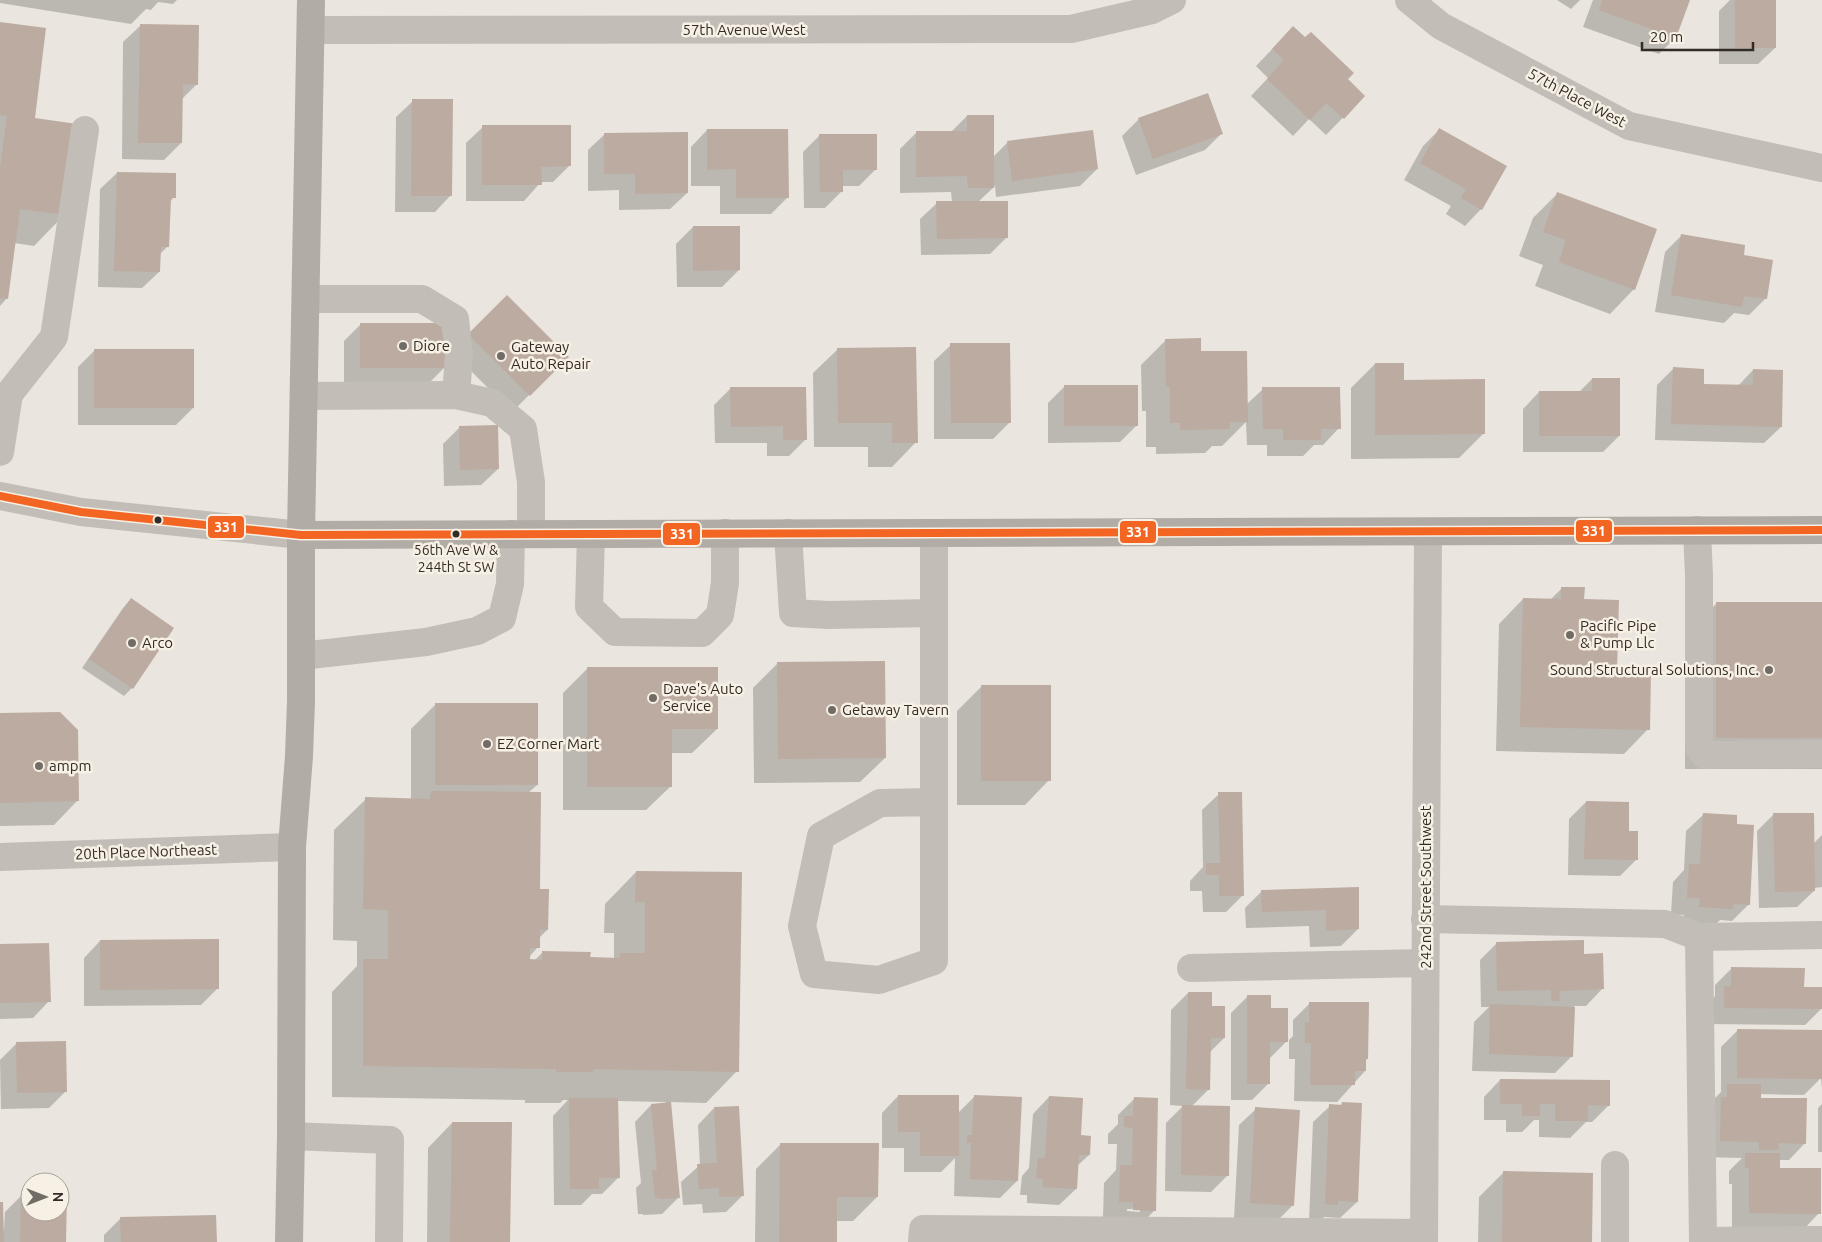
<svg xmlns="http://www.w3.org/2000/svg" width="1822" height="1242" font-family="Ubuntu,sans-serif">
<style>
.shadow{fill:#0003;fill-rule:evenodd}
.building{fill:#bcaba1}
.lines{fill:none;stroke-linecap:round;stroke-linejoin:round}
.minor{stroke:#c2bdb7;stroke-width:28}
.major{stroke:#b1aca6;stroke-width:28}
.bus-1-casing{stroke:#f7f0e5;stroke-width:11}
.bus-1{stroke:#f26522;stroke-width:8}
.poi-dot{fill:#726c66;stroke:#f7f0e5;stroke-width:2}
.bus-dot{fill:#322b26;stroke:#f7f0e5;stroke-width:2}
.labels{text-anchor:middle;stroke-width:5;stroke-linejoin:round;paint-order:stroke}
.bus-label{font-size:14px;fill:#322b26;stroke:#f7f0e5}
.street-label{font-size:15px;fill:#322b26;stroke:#f7f0e5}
.poi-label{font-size:15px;fill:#322b26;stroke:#f7f0e5;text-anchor:start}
.line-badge{stroke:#f7f0e5;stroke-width:2}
.badge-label{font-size:14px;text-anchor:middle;font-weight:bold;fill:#fff}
</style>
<rect width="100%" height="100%" fill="#eae5de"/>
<g class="shadow">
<polygon points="0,0 177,0 173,4 158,2 151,10 146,9 131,24 0,3"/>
<polygon points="1557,0 1580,0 1571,9"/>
<polygon points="1593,0 1689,0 1675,38 1659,54 1583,27"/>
<polygon points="1730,0 1775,0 1775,48 1758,64 1719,64 1719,11"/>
<polygon points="0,23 65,214 34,246 14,243 7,298 0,306"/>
<polygon points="140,26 197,84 181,100 181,143 164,160 122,159 123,42"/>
<polygon points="1293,27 1364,96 1326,135 1309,119 1293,136 1251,96 1268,78 1256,66"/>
<polygon points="413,101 451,195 435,212 395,212 396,117"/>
<polygon points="967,116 993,157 1008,142 1097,169 1080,186 996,197 995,186 978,202 1007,237 990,254 921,255 920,219 937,203 952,202 951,192 900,193 900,149 916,133 951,132"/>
<polygon points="1139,119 1222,133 1205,150 1136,175 1122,136"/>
<polygon points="483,127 569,166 553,182 541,182 524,201 466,201 466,143"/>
<polygon points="1440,129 1481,209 1465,226 1446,214 1451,206 1404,180 1423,146"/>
<polygon points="707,130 788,197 771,214 720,214 720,186 691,186 691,147"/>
<polygon points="605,134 687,193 670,209 619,210 619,190 588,191 588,150"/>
<polygon points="820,135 876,169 859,186 842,186 842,191 825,208 804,208 803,152"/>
<polygon points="117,173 174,197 169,203 168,246 159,255 159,272 142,288 98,287 100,189"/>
<polygon points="1557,194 1634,289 1610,314 1535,286 1543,265 1519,256 1533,218"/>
<polygon points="693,227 739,270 722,287 677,287 676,244"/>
<polygon points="1682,235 1742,256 1772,261 1765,299 1749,315 1734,313 1724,323 1655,312 1665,252"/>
<polygon points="507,297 567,357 512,412 452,352"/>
<polygon points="361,324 444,368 428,384 344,384 344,341"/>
<polygon points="1166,340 1199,352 1246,405 1263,389 1339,428 1323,445 1314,445 1303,456 1267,456 1267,445 1247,445 1246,422 1222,446 1212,446 1205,453 1156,454 1156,447 1146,447 1146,411 1142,411 1141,365"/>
<polygon points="951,345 1010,422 993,439 934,439 934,361"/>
<polygon points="838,349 916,442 892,467 868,467 868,447 814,447 813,373"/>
<polygon points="95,350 193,408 176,425 78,425 78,367"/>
<polygon points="1375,364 1403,382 1484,433 1459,458 1351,459 1351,388"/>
<polygon points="1673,369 1702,385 1738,386 1753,370 1781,427 1764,443 1655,440 1657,385"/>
<polygon points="1592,379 1619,436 1603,452 1523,452 1523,409 1539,392 1579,392"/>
<polygon points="1064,387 1137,425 1120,442 1048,443 1048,403"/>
<polygon points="731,388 806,439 789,456 767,456 767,443 715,443 714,405"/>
<polygon points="460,427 498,469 481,485 444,486 443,444"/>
<polygon points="1562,588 1583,600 1616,672 1648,729 1624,754 1496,751 1499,624 1523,599 1550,600"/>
<polygon points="131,599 132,688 124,696 82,668 123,608"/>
<polygon points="1717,603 1822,603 1822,769 1685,769 1685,635"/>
<polygon points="778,663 885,758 860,782 754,783 753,688"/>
<polygon points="588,668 717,729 692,753 671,753 671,786 646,810 563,810 563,693"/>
<polygon points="982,686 1049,780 1025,805 957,805 957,711"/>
<polygon points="436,704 537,785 528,793 538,890 547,930 538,939 538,947 529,957 529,960 534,961 542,953 588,958 614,959 614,933 604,933 605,904 636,872 737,1071 706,1103 670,1102 679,1197 662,1214 643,1215 643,1214 638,1214 636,1188 641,1183 635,1122 651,1105 666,1104 666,1102 617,1101 618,1178 602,1194 592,1194 581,1205 554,1205 553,1116 568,1100 563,1100 560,1103 525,1103 525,1100 332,1097 332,992 357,966 357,941 333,940 334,830 366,799 411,800 411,729"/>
<polygon points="0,715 78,800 54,825 0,826"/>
<polygon points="1219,794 1243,895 1226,912 1203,912 1202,891 1190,891 1190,881 1203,867 1202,810"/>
<polygon points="1586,802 1627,832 1637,859 1620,876 1568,875 1569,819"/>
<polygon points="1774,814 1813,844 1822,835 1822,887 1814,888 1814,891 1797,907 1759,908 1757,831"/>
<polygon points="1703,815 1735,825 1749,904 1732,921 1720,920 1715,925 1683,923 1684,915 1671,914 1673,882 1684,870 1686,831"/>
<polygon points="1261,892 1357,911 1358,929 1341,946 1310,947 1309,926 1246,928 1245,908"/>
<polygon points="100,941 218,988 201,1005 84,1006 84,958"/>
<polygon points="1497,943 1583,955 1602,989 1586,1006 1574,1006 1572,1056 1555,1073 1472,1071 1474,1022 1489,1007 1481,1007 1480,960"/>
<polygon points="0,946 49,1001 33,1018 0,1019"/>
<polygon points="1732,968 1803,988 1821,1009 1805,1025 1708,1024 1708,1004 1715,996 1715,985"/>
<polygon points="1188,993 1211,1007 1224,1038 1210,1052 1209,1089 1191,1107 1228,1175 1211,1192 1165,1191 1166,1123 1183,1106 1170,1105 1171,1010"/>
<polygon points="1248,996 1286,1042 1270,1058 1268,1084 1252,1100 1231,1100 1231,1013"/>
<polygon points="1310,1003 1367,1059 1365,1061 1365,1071 1337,1102 1294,1101 1295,1059 1289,1059 1289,1040 1293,1036 1293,1020"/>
<polygon points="1738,1030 1822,1041 1822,1089 1821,1078 1804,1095 1760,1094 1760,1099 1805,1143 1789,1160 1778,1160 1778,1169 1819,1213 1803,1230 1732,1229 1732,1184 1729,1184 1729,1171 1742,1158 1704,1157 1711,1102 1721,1092 1721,1047"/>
<polygon points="17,1043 66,1091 49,1108 1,1109 0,1060"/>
<polygon points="1500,1080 1609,1105 1592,1122 1586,1122 1570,1138 1539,1137 1539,1120 1534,1120 1522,1132 1506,1132 1506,1120 1484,1120 1484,1097"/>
<polygon points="898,1096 958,1113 975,1096 1017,1181 1000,1198 954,1196 955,1158 941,1172 904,1172 904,1148 882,1148 882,1113"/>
<polygon points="1049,1097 1079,1136 1089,1155 1077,1166 1076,1189 1059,1205 1027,1203 1027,1195 1020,1195 1022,1176 1029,1168 1033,1114"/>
<path d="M1135,1098L1155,1210L1138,1227L1103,1218L1104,1183L1116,1170L1117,1144H1108V1134L1118,1124V1115ZM1127,1209H1140V1212L1127,1211Z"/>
<polygon points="1342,1103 1357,1202 1340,1218 1324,1217 1320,1221 1309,1221 1313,1122 1330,1106 1340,1106"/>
<polygon points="1822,1104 1822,1152 1818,1152 1818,1108"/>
<polygon points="714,1108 742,1196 726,1212 703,1213 702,1204 683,1205 681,1182 700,1165 698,1125"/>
<polygon points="1256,1109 1293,1205 1276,1222 1234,1219 1239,1125"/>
<polygon points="452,1123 509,1242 427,1242 428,1148"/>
<polygon points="780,1145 877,1197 853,1221 836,1221 836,1242 755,1242 756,1169"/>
<polygon points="1503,1173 1591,1242 1478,1242 1479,1197"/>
<polygon points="21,1196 30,1196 30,1212 60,1212 60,1196 65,1242 0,1242 0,1203 2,1230 4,1230 5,1212"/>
<polygon points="121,1218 215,1242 104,1242 104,1235"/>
</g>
<g class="building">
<polygon points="1602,0 1690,0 1676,38 1599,10"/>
<rect x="1735" y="0" width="41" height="48"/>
<polygon points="0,22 46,28 35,118 77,124 66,215 20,209 8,299 0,298 0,169 7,116 0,115"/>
<polygon points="140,24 199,25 198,85 183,84 182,143 138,143"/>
<polygon points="1293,26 1305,37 1311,32 1354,73 1348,79 1365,96 1344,119 1326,103 1310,120 1267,79 1284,60 1272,49"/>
<polygon points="1208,93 1223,134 1153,159 1138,118"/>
<polygon points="412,99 453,99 452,196 411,196"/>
<polygon points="967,115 994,115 994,188 968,188 967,176 916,177 916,131 967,131"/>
<polygon points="482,125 571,125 571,166 541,167 542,185 482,185"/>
<polygon points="1439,128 1507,166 1482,210 1461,198 1466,189 1420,163"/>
<polygon points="707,129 788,129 789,198 736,198 736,169 707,170"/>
<polygon points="1093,130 1098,169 1012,181 1007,141"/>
<polygon points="688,132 688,193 635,194 635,174 604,174 604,133"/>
<polygon points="819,134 877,134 877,170 843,170 843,192 820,192"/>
<polygon points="117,172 176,173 176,198 171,198 169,247 161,247 160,272 114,271"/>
<polygon points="1557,192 1657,229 1635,290 1559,262 1566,240 1543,232"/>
<polygon points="936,201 1008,201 1008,238 937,239"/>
<polygon points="693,226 740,226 740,270 693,271"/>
<polygon points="1681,234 1745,245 1744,255 1773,260 1767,299 1744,296 1742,307 1671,295"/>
<polygon points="507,295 569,357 530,396 468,334"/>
<rect x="360" y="323" width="86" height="45"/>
<polygon points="1201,338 1201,351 1247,351 1248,422 1230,422 1230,429 1180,430 1180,423 1170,423 1170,387 1166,387 1165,339"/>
<polygon points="950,343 1010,343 1011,423 951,423"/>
<polygon points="916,347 918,443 892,443 892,423 838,423 837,348"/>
<rect x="94" y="349" width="100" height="59"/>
<polygon points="1375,363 1404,363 1404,380 1485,379 1485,434 1375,435"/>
<polygon points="1673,367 1704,369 1704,384 1753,385 1753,369 1783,370 1782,427 1671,424"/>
<polygon points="1592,378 1620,378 1620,436 1539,436 1539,391 1592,391"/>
<rect x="1064" y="385" width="74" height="41"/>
<polygon points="730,387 806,387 807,440 783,440 783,426 731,427"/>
<polygon points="1262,387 1340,387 1341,429 1321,429 1321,440 1283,440 1283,429 1263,429"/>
<polygon points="498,425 499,469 460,470 459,426"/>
<polygon points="1561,587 1585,587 1584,599 1619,600 1617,671 1651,672 1650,730 1520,727 1523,598 1561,599"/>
<polygon points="131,598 174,628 133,689 89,659"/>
<rect x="1716" y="602" width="106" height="136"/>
<polygon points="885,661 886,758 778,759 777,662"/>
<polygon points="587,667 718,667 718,729 672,729 672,787 587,787"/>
<rect x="981" y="685" width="70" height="96"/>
<rect x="435" y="703" width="103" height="82"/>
<polygon points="60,712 78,730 79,801 0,803 0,713"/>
<polygon points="431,791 541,792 540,889 549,889 548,930 540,930 540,948 530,948 530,959 542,960 542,951 591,952 590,957 620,958 620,953 645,953 645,902 635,902 636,871 742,872 739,1072 593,1069 593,1072 556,1072 556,1069 363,1066 363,959 388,959 388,910 363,909 365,797 430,799"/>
<polygon points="1218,792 1242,792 1244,896 1219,896 1219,875 1206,875 1206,863 1220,863"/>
<polygon points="1586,801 1629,802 1629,831 1638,831 1638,860 1584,859"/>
<polygon points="1703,813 1737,815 1737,824 1754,825 1750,905 1733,904 1733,909 1699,907 1700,898 1687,898 1689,864 1700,864"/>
<polygon points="1773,813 1814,813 1815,891 1775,892"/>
<polygon points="1359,887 1359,929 1326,931 1326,910 1262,912 1261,890"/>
<polygon points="219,939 219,989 100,990 100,940"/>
<polygon points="1584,940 1584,954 1603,953 1604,989 1559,991 1560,1001 1551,1001 1551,990 1497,991 1496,942"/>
<polygon points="49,943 51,1002 0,1003 0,944"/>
<polygon points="1731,967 1805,968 1804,987 1822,987 1822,1009 1724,1008 1724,986 1731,986"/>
<polygon points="1188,992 1212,992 1212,1006 1225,1006 1225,1038 1211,1038 1210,1090 1186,1089"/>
<polygon points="1247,995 1271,995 1271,1008 1288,1008 1288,1042 1270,1042 1270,1084 1247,1084"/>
<polygon points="1309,1002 1369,1002 1368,1059 1366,1059 1366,1071 1355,1071 1355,1085 1310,1085 1311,1043 1305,1043 1305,1022 1309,1023"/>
<polygon points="1490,1004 1575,1007 1573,1057 1489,1054"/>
<polygon points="1737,1029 1822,1030 1822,1079 1737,1078"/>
<polygon points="66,1041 67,1092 17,1093 16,1042"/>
<polygon points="1500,1079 1610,1080 1610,1106 1588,1105 1588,1121 1555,1121 1555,1104 1540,1104 1540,1116 1522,1116 1522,1104 1500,1104"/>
<polygon points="1727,1084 1761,1084 1761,1098 1807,1098 1806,1144 1779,1143 1778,1150 1759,1150 1759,1142 1720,1141 1721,1097 1727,1097"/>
<polygon points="898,1095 959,1095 959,1156 920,1156 920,1132 898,1132"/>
<polygon points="974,1095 1022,1097 1018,1181 970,1179 971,1143 967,1143 967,1135 972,1135"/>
<polygon points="1049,1096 1083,1098 1081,1135 1091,1136 1090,1155 1079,1155 1077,1189 1043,1187 1043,1179 1036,1178 1038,1158 1045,1158"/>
<polygon points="1134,1097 1158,1098 1156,1211 1133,1210 1133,1202 1119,1202 1120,1165 1132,1165 1133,1128 1124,1127 1124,1116 1133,1116"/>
<polygon points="569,1098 618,1098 620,1178 599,1178 599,1189 570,1189"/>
<polygon points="671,1102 680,1198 659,1199 659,1198 655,1198 652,1170 657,1170 651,1104"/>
<polygon points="1342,1102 1362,1103 1358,1202 1338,1201 1338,1205 1325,1204 1329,1104 1342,1105"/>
<polygon points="1182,1105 1230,1106 1229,1176 1181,1175"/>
<polygon points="739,1106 744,1196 719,1197 719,1188 699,1189 697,1164 717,1163 714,1107"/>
<polygon points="1255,1107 1300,1110 1294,1206 1250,1203"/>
<polygon points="452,1122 512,1122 510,1242 450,1242"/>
<polygon points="780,1143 879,1143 878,1197 837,1197 837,1242 779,1242"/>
<polygon points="1745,1153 1780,1153 1780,1168 1821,1168 1821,1214 1749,1213 1749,1168 1745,1168"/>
<polygon points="1503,1171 1593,1173 1592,1242 1502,1242"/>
<polygon points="21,1194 30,1195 30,1212 60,1212 60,1195 67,1195 66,1242 20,1242"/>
<polygon points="0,1202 3,1202 4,1242 0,1242"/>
<polygon points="216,1215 217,1242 121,1242 120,1217"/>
</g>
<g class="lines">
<g class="minor">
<polyline points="1409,0 1441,26 1629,126 1822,168"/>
<polyline points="311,30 1071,29 1152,10 1172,0"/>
<polyline points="306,299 422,299 455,319 459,356 456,395"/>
<polyline points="304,396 456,395 492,403 523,429 531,482 531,534"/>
<polyline points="0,452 9,394 54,337 85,130"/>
<polyline points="0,496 81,512 301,535"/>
<polyline points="1697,530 1699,576 1699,747 1705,755 1822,754"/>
<polyline points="788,533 793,613 828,615 934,613"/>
<polyline points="591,534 589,607 615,632 702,633 720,615 725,583 725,533"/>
<polyline points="301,656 426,642 477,631 502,618 510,584 511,534"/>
<polyline points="933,802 880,803 821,836 802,926 814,974 879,980 934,961 934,533"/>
<polyline points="0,857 292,847"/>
<polyline points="1425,919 1665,924 1699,937 1822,935"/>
<polyline points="1699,937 1703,1241 1822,1240"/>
<polyline points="1191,968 1425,963"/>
<polyline points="291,1136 390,1140 389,1242"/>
<polyline points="922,1242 923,1229 1424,1233"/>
<polyline points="1424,1242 1428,532"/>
<polyline points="1615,1242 1615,1165"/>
</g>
<g class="major">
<polyline points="301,535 1822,530"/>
<polyline points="289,1242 291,1136 292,847 299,756 301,701 301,535 311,0"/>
</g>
<g class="bus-1-casing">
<polyline id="bus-1" points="0,496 81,512 301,535 1822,530"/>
</g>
<use href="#bus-1" class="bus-1"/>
</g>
<g class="poi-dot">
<circle cx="403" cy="346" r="5"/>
<circle cx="501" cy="356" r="5"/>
<circle cx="1570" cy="635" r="5"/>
<circle cx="132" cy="643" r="5"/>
<circle cx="1769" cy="670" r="5"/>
<circle cx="653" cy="698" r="5"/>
<circle cx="832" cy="710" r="5"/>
<circle cx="487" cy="744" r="5"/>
<circle cx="39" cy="766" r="5"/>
</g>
<g class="bus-dot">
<circle cx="158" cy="520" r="4.5"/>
<circle cx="456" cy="534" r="4.5"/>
</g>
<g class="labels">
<g class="bus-label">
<text x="456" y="555">56th Ave W &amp;<tspan x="456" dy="17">244th St SW</tspan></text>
</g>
<g class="street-label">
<text x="744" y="35">57th Avenue West</text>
<text transform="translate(1577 98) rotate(28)" y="5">57th Place West</text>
<text transform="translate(146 852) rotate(-2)" y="5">20th Place Northeast</text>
<text transform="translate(1426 887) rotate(-90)" y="5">242nd Street Southwest</text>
</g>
<g class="poi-label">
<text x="413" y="351">Diore</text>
<text x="511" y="352">Gateway<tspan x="511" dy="17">Auto Repair</tspan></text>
<text x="1580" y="631">Pacific Pipe<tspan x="1580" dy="17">&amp; Pump Llc</tspan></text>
<text x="142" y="648">Arco</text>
<text x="1759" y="675" text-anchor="end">Sound Structural Solutions, Inc.</text>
<text x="663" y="694">Dave's Auto<tspan x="663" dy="17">Service</tspan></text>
<text x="842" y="715">Getaway Tavern</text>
<text x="497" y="749">EZ Corner Mart</text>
<text x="49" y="771">ampm</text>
</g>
</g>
<g class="line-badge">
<rect x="207" y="515" width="38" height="24" rx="5" fill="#f26522"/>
<rect x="1575" y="519" width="38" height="24" rx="5" fill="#f26522"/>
<rect x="1119" y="520" width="38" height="24" rx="5" fill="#f26522"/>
<rect x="662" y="522" width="39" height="24" rx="5" fill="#f26522"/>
</g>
<g class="badge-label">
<text x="226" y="532">331</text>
<text x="1594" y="536">331</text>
<text x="1138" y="537">331</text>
<text x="682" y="539">331</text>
</g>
<g transform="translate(45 1197) rotate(90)"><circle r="24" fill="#f7f0e5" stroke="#a8a199"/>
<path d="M0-4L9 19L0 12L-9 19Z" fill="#726c66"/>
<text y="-8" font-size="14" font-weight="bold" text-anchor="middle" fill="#322b26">N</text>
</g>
<path d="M1642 42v8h111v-8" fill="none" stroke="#322b26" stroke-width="2.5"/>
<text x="1650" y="42" font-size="15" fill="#322b26" stroke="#f7f0e5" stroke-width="4" paint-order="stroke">20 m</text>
</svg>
